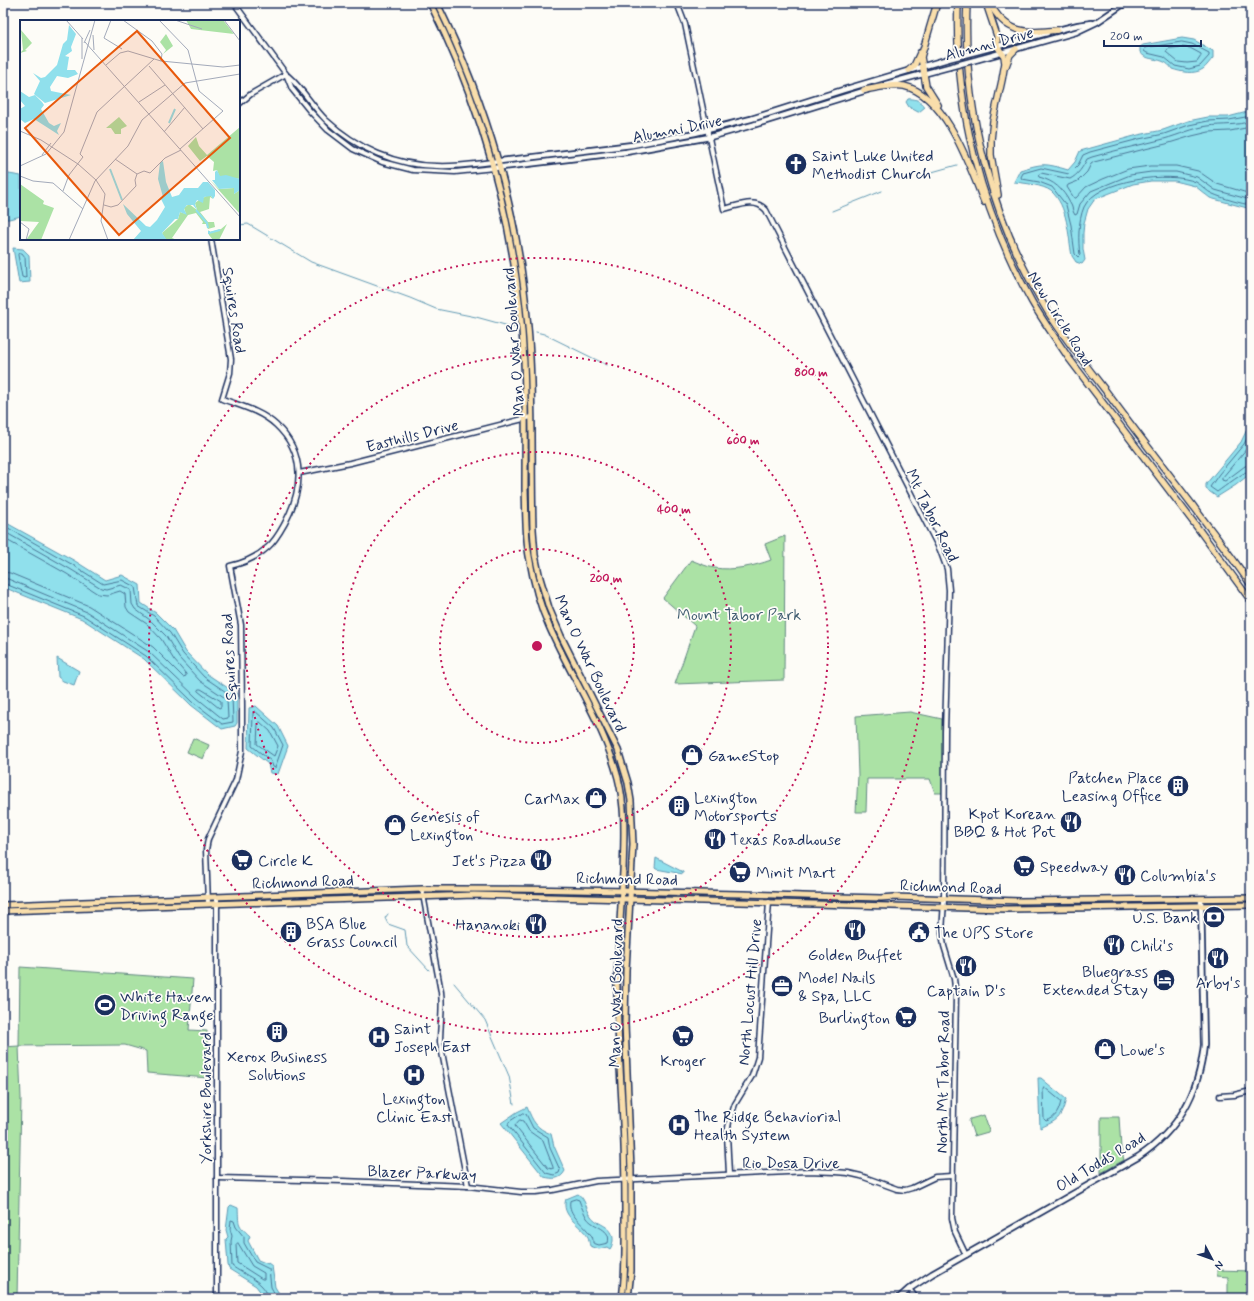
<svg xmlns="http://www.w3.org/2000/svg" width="1254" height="1301" font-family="Mynerve,sans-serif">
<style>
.green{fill:#abe2a5;stroke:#638882}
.water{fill:#90e0ec;stroke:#6199b3}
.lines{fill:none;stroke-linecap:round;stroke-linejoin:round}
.shore{stroke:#4a7697;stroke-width:1}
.stream{stroke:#6199b3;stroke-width:1}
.tertiary-casing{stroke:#1b2f5e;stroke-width:7}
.secondary-casing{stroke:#1b2f5e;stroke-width:8}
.primary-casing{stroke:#1b2f5e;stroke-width:8}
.trunk-casing{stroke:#1b2f5e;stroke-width:8}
.motorway-casing{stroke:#1b2f5e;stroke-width:8}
.tertiary{stroke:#fdfcf7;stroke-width:4}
.secondary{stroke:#fdfcf7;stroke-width:4.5}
.primary{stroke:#f9deab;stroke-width:5}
.trunk{stroke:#f9deab;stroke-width:5}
.motorway{stroke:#f9deab;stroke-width:5.5}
.secondary-bridge-casing{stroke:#1b2f5e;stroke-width:8;stroke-linecap:butt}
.secondary-bridge{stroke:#fdfcf7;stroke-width:4.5}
.ring{fill:none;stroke:#c2185b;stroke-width:2;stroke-dasharray:2 4}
.labels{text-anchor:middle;stroke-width:3.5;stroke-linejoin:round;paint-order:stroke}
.street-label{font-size:16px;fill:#1b2f5e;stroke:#fdfcf7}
.poi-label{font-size:16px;fill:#1b2f5e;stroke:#fdfcf7;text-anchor:start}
.park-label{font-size:16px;fill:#3f5c70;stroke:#fdfcf7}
.inset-river{fill:none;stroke:#90e0ec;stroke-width:2}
.inset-road{fill:none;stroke:#a3aaba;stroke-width:1}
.view{fill:#e8590c;fill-opacity:0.15;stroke:#e8590c;stroke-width:2}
.inset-edge{fill:none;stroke:#1b2f5e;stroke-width:2}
.centre{fill:#c2185b;stroke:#fdfcf7;stroke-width:2}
.ring-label{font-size:12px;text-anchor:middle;font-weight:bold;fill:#c2185b;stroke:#fdfcf7;stroke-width:3.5;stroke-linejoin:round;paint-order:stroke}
</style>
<rect width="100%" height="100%" fill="#fdfcf7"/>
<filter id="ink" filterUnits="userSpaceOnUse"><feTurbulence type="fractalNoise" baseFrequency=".025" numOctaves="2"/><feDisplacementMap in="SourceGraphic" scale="8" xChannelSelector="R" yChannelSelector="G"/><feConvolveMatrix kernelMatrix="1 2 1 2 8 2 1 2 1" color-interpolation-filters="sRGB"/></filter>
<g filter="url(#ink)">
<g class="green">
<path d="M785,536L784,680L675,684L695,626L663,598L691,560C699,563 707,567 715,568C732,571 755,566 771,560L765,544Z"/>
<polygon points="910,712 942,719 943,791 942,793 935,793 930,779 867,779 866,812 856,812 858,775 856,716"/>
<polygon points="193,738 209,745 203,759 187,752"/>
<polygon points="20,967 193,979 189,1030 207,1031 208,1078 147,1073 146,1051 125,1045 19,1046 21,1098 17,1298 3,1298 3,1047 19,1046"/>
<polygon points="984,1115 989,1130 988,1132 974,1136 969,1121 970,1119"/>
<polygon points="1101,1117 1119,1117 1121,1148 1124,1160 1101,1173"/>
<polygon points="1217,1270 1251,1271 1251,1298 1244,1298 1243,1294 1228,1296 1228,1277 1217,1276"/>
</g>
<g class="water">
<path d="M1182,38L1194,40L1213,51V58C1210,61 1206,67 1203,69C1194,75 1181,72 1172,69C1163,55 1147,63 1140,52V47L1143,45Z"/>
<path d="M908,99C914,98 922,101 925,107L919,112H918L909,107L906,102Z"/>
<path d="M1251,111V209L1210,198L1195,186L1175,181H1151L1133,184L1095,199L1088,209L1084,223L1083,233V249L1085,260L1082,264L1076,262L1072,256C1068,235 1068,206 1051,191C1043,185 1024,183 1014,182L1020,170C1043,163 1045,163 1068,170L1075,162L1080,151L1138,135L1163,130L1188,121L1208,117H1228Z"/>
<polygon points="3,173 21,176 21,216 9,219 3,219"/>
<polygon points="13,248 23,249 29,255 30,282 19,283"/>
<polygon points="1251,421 1251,473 1236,485 1217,497 1206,489 1206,484 1241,442"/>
<polygon points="3,521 75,561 105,580 122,575 140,585 141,603 156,613 173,630 186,652 207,674 237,694 237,723 235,726 222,729 191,705 144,659 82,619 3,587"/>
<polygon points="57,658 79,671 74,685 63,681 58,677"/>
<polygon points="256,706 278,726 288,746 278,774 270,773 268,764 248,748 249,708"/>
<polygon points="656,858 683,872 683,874 656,869 655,868"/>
<path d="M1038,1078H1041L1066,1099C1061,1119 1058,1120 1040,1128Z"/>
<path d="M527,1107C533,1122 536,1128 551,1134L554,1146L565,1171C560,1180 553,1179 544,1177L501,1123L517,1112Z"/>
<path d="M578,1194C585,1198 586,1209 591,1216C598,1226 614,1225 613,1241C612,1245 612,1246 610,1249L607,1247L599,1249L590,1246C589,1243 589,1239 588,1237C581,1225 560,1216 566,1199Z"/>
<path d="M231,1205L238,1208C239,1225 237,1224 250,1236L248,1241L258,1260L268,1264V1263L272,1266L275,1287L282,1298H265L256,1286L229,1269L228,1265L226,1239L228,1237L226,1230L229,1207Z"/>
</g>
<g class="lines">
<g class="shore">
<polygon points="1182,42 1192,44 1209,53 1209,56 1200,66 1189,69 1175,66 1164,57 1147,53 1144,51 1145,48"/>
<polygon points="1182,47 1190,48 1201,54 1201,56 1197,62 1187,63 1178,62 1166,52 1168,49"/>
<path d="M1251,116L1229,120L1208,121L1189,125L1164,134L1139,139L1090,152L1083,155L1078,165L1069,174L1041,168L1023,173L1021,177L1022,179L1039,182L1052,187L1066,205L1071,225L1075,254L1078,257L1080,255C1078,241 1078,221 1084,207C1097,179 1170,171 1196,182C1202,185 1207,192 1213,194C1222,198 1242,204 1251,205"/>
<path d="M1251,121C1237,126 1223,124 1208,126C1193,128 1179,135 1164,139C1140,145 1116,150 1092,157L1087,159C1083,167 1078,175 1070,179L1041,173L1038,175L1039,177C1054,181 1063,189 1070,203C1073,207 1072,211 1075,215L1077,214L1080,204L1091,191L1130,175L1151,172H1176L1197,177L1215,190L1251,200"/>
<polyline points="1251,127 1230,131 1209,132 1192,136 1166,144 1141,150 1094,162 1091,164 1087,172 1078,181 1068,185 1067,187 1074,198 1076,198 1086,187 1103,179 1128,169 1150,166 1176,166 1198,171 1217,184 1251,194"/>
<polygon points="19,253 22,253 25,257 26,277 25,278 22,277 18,255"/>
<path d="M1251,431L1244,444L1219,474L1210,487L1217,492C1224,487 1246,470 1251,470"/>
<polyline points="1251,442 1248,447 1222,478 1222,480 1225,481 1245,466 1251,465"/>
<polyline points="3,525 73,565 103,584 122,580 135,587 138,606 154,616 170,633 183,654 204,677 232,696 233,722 222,724 193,702 146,656 84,616 3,583"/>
<polyline points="3,531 70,569 101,588 106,589 121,585 131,590 132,604 135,609 150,620 166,636 179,658 200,681 227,699 228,718 223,719 197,698 149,652 87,612 8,579 3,578"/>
<polyline points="3,538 67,574 98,594 107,595 120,591 125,594 126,607 129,612 147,624 161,639 174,660 186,674 186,676 183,677 153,647 89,606 10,573 3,572"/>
<polygon points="199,689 201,689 221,701 221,707 219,708 198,691"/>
<polygon points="255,711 274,728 283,745 275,768 273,767 271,761 252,746 253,713"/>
<polygon points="260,722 270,731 278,746 274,756 257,744 258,724"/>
<path d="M1044,1087L1061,1101C1059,1111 1056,1118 1046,1121L1044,1119L1043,1089Z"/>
<polygon points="523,1113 526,1114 533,1128 548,1137 550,1148 560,1170 559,1173 554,1175 546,1173 508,1125 509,1122"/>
<polygon points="520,1120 523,1121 529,1131 543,1141 553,1167 553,1169 548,1168 515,1126 516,1124"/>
<path d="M576,1199L579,1200C581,1206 584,1213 587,1218C594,1228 612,1228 608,1243L599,1245L593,1243C593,1240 593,1236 590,1234C584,1224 567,1215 570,1201Z"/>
<polygon points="238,1243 252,1266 264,1273 264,1279 262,1279 237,1263 236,1245"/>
<path d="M268,1298C266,1281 243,1275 232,1266L231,1241L232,1236L230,1229L231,1220L234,1221L236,1227L244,1237V1243L255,1262L269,1269L271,1287L277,1298"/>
</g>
<g class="stream">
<polyline points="932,172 957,165"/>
<polyline points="832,211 882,191"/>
<polyline points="239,225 248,224 311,262 410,298 436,309 476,317 516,328"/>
<polyline points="536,332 544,334 607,365"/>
<polyline points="388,914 385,918 388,924 405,930 407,946 429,970"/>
<polyline points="454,983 485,1020 509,1076 514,1104"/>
</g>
<g class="tertiary-casing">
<g id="tertiary">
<polyline points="234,3 286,74 292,89 309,110 328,130 353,149 382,162 413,170 455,172 494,168"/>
<path d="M677,3L685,24L724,209C738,206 755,197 766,210L940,550L947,569L949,590L945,732L944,900L942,933L944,946L954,979L956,995L952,1218L955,1232L966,1255"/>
<path d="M288,76C303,89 312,106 326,120C356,148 396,166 437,166C455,167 474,164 492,162"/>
<polyline points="239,104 251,94 286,74"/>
<polyline points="299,473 350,463 531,417"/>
<path d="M422,889L441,992C443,1009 440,1025 440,1042L468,1186"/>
<path d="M208,903L206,850L208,839L236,780L242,751V705L241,625L230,566C244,563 257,557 268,547C276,540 280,532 285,523C303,489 306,453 276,425C261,411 241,406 222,399L230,373L231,359L211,239"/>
<polyline points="1220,1096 1234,1095 1251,1091"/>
<polyline points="729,1174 727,1134 729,1122 735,1104 752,1076 758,1057 769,902"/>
<polyline points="217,1178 343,1181 468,1186 521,1192 536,1192 553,1190 596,1181 808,1171 835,1172 848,1173 861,1176 897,1189 905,1190 912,1188 935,1177 952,1176"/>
<polyline points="909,1289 916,1298"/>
<polyline points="217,1298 217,898"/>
</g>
</g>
<g class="secondary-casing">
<g id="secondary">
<polyline points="1054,31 1078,25 1092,23"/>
<polyline points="979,51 1047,33"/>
<polyline points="979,59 1076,32 1097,22 1125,3"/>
<polyline points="886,84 949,67"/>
<polyline points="492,162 632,145 695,133 751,119 843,90 948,59"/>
<polyline points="494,168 626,152 710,137 753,125 867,90"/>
<path d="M899,1298L909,1289L932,1274L1138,1157C1179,1130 1199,1093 1204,1045L1201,899"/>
</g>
</g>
<g class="primary-casing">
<g id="primary">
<path d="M430,3C486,115 518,236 524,362C526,404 525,447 525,489C526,511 525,534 529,556C533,580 539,604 549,626C571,677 604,724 618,778C626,809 624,839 623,871C621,909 618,946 617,984C617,1031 621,1078 623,1124C625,1156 625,1187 625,1218C625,1245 626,1272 622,1298"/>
<path d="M437,3C488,107 518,211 528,327C534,394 531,462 533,529L535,555L540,578L549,608L561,636L618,750L628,783L631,801L633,844L626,970L625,1024L631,1170V1271L628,1298"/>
</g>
</g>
<g class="trunk-casing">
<g id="trunk">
<path d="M3,905L422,889C575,888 728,894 881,898L894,897L1020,901L1251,898"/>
<polyline points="3,911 474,895 1007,909 1251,905"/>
</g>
</g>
<g class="motorway-casing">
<g id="motorway">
<polyline points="937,3 921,57 926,86 938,105"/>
<path d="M958,3C954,107 981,211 1032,302C1043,321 1056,339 1068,357L1197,527L1251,601"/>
<path d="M967,3C962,110 992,220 1048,312C1065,339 1085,364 1105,390C1134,429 1164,468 1194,507C1213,533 1233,558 1251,585"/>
<polyline points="986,3 997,36 997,46 1004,56 1005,63 1002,80 993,121 991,140 991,155 998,195"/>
<path d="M990,3C1005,34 1028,34 1057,30"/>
<polyline points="1006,66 1010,55 1016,49"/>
<polyline points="909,70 914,66 920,53"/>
<path d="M864,90C877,88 891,84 904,86C946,95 970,167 984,202"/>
</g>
</g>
<use href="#tertiary" class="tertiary"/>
<use href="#secondary" class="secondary"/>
<use href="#primary" class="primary"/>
<use href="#trunk" class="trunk"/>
<use href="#motorway" class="motorway"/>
<g class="secondary-bridge-casing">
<g id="secondary-bridge">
<polyline points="948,59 979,51"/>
<polyline points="949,67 979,59"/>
</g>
</g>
<use href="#secondary-bridge" class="secondary-bridge"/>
</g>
</g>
<g class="ring">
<circle cx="537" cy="646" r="97"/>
<circle cx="537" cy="646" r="194"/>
<circle cx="537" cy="646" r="291"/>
<circle cx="537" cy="646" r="388"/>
</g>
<defs>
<g id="church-disc" transform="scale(1.15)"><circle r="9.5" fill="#1b2f5e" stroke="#fdfcf7"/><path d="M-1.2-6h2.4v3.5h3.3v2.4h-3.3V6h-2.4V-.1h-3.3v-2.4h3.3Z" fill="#fff"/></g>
<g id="shop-disc" transform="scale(1.15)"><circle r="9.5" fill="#1b2f5e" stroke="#fdfcf7"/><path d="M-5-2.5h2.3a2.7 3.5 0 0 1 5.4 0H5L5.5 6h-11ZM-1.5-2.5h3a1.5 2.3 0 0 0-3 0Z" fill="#fff"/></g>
<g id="building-disc" transform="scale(1.15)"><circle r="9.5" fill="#1b2f5e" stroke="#fdfcf7"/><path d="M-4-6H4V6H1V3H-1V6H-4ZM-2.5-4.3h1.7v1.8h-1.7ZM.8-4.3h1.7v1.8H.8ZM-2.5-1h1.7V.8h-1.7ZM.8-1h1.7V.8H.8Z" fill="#fff"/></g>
<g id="restaurant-disc" transform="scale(1.15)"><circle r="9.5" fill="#1b2f5e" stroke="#fdfcf7"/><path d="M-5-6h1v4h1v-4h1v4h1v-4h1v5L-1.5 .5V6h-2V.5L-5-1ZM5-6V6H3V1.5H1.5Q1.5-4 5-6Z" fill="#fff"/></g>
<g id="supermarket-disc" transform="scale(1.15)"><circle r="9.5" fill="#1b2f5e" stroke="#fdfcf7"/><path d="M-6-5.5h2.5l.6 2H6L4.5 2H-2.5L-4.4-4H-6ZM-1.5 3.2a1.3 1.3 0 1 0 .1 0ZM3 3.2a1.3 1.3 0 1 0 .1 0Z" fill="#fff"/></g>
<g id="bank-disc" transform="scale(1.15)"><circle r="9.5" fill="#1b2f5e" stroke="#fdfcf7"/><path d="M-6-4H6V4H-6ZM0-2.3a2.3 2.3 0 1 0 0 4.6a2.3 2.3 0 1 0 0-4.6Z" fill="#fff"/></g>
<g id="civic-disc" transform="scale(1.15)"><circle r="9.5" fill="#1b2f5e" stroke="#fdfcf7"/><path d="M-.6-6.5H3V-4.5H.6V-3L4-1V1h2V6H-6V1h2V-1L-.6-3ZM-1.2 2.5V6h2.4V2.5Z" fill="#fff"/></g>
<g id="hotel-disc" transform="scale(1.15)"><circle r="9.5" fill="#1b2f5e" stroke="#fdfcf7"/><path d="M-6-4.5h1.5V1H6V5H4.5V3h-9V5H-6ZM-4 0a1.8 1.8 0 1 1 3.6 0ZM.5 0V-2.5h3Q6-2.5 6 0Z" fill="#fff"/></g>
<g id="office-disc" transform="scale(1.15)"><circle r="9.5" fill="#1b2f5e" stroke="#fdfcf7"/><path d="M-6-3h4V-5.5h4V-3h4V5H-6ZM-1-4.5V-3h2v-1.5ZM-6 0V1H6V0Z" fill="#fff"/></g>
<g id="stadium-disc" transform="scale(1.15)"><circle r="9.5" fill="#1b2f5e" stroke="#fdfcf7"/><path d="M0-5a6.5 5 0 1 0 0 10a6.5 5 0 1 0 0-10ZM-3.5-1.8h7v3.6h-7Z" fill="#fff"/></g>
<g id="hospital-disc" transform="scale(1.15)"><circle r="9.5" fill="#1b2f5e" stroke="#fdfcf7"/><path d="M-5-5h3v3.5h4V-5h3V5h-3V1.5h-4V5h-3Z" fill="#fff"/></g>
</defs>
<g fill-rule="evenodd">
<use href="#church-disc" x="796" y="164"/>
<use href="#shop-disc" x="692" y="755"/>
<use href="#building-disc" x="1178" y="786"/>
<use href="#shop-disc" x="596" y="798"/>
<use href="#building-disc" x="679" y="806"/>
<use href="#restaurant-disc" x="1071" y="822"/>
<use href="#shop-disc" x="395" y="825"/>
<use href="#restaurant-disc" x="715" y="839"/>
<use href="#supermarket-disc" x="242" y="860"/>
<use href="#restaurant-disc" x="541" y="860"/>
<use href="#supermarket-disc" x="1024" y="866"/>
<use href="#supermarket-disc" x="740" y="872"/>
<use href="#restaurant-disc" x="1125" y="875"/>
<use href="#bank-disc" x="1214" y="917"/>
<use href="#restaurant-disc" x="536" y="924"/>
<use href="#restaurant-disc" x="855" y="930"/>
<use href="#building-disc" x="291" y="932"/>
<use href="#civic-disc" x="919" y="932"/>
<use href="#restaurant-disc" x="1114" y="945"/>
<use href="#restaurant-disc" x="1218" y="958"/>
<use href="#restaurant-disc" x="966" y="966"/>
<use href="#hotel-disc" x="1164" y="980"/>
<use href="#office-disc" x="782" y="986"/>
<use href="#stadium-disc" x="105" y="1005"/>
<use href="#supermarket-disc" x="906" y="1017"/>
<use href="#building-disc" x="277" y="1032"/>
<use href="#supermarket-disc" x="683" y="1036"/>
<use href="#hospital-disc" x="379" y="1037"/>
<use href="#shop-disc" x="1105" y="1049"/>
<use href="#hospital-disc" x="414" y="1075"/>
<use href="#hospital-disc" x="679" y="1125"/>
</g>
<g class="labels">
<g class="street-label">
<text transform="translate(989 43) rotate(-15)" y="6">Alumni Drive</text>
<text transform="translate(677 128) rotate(-11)" y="6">Alumni Drive</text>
<text transform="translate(235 310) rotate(81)" y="6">Squires Road</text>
<text transform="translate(1061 318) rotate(58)" y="6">New Circle Road</text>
<text transform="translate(513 342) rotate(-94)" y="6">Man O War Boulevard</text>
<text transform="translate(412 435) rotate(-14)" y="6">Easthills Drive</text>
<text transform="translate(933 515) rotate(64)" y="6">Mt Tabor Road</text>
<text transform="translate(228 657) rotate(-93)" y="6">Squires Road</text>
<text transform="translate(591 663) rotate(65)" y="6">Man O War Boulevard</text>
<text transform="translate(627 878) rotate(1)" y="6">Richmond Road</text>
<text transform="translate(303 881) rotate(-2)" y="6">Richmond Road</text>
<text transform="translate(951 886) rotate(2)" y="6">Richmond Road</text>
<text transform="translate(749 992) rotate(-85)" y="6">North Locust Hill Drive</text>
<text transform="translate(615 993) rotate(-89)" y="6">Man O War Boulevard</text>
<text transform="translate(942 1082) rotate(-89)" y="6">North Mt Tabor Road</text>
<text transform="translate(205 1098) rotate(-90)" y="6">Yorkshire Boulevard</text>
<text transform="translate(1100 1161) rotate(-31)" y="6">Old Todds Road</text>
<text x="791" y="1168">Rio Dosa Drive</text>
<text transform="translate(422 1172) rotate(2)" y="6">Blazer Parkway</text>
</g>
<g class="poi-label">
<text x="812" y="161">Saint Luke United<tspan x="812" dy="18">Methodist Church</tspan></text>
<text x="708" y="761">GameStop</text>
<text x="1162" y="783" text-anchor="end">Patchen Place<tspan x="1162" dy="18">Leasing Office</tspan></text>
<text x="694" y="803">Lexington<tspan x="694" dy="18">Motorsports</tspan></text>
<text x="580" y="804" text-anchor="end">CarMax</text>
<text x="1056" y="819" text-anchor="end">Kpot Korean<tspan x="1056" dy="18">BBQ &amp; Hot Pot</tspan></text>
<text x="410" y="822">Genesis of<tspan x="410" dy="18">Lexington</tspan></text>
<text x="730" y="845">Texas Roadhouse</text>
<text x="258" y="866">Circle K</text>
<text x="526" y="866" text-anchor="end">Jet's Pizza</text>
<text x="1040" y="872">Speedway</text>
<text x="756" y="878">Minit Mart</text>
<text x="1140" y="881">Columbia's</text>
<text x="1198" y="923" text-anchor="end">U.S. Bank</text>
<text x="306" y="929">BSA Blue<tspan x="306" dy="18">Grass Council</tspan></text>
<text x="520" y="930" text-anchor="end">Hananoki</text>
<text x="934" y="938">The UPS Store</text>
<text x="1130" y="951">Chili's</text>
<text x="855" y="960" text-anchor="middle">Golden Buffet</text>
<text x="1148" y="977" text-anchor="end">Bluegrass<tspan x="1148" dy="18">Extended Stay</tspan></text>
<text x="798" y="983">Model Nails<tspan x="798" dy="18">&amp; Spa, LLC</tspan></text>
<text x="1218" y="988" text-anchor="middle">Arby's</text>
<text x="966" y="996" text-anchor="middle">Captain D's</text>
<text x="120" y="1002">White Haven<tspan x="120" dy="18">Driving Range</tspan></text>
<text x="890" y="1023" text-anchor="end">Burlington</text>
<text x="394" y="1034">Saint<tspan x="394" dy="18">Joseph East</tspan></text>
<text x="1120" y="1055">Lowe's</text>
<text x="277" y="1062" text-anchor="middle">Xerox Business<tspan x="277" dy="18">Solutions</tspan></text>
<text x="683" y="1066" text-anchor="middle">Kroger</text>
<text x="414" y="1104" text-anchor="middle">Lexington<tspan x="414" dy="18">Clinic East</tspan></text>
<text x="694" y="1122">The Ridge Behaviorial<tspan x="694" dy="18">Health System</tspan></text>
</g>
<g class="park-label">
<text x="739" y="620">Mount Tabor Park</text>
</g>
</g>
<g transform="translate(20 20)">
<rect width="220" height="220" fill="#fdfcf7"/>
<path d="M166,0H203L214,14L171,9ZM1,10L12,23L5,30L7,31L0,33L3,30ZM146,14L153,26L143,34L146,30L140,22ZM99,97L107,106L101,109V114H95L91,108H86ZM220,107V159L199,156L197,150L193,151L194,142L187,136L180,141L168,126L176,117L179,126L187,135ZM189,159L199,169L214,168V174L220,170V194ZM0,164L24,181L23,184L34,188L21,220H6L19,202L0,201ZM188,175L191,176L193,179L190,177L189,189L180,192L188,202H194L195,207L188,209L186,204H182L183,202L176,193L168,195L152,218L157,220L145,219L142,213L158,199L160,192L166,194L164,188L169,184L177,190L175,183L179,180L182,182L183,178ZM207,204L199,220H193L189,215L188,210L190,212L201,209Z" fill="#abe2a5"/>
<path d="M49,5L56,14L51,27L52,31L45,36L49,37L47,50H55L58,54L48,58L37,56L30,67L31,71L51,75L25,83L14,74L20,61L13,53L21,58L25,57L37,45L43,24L47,20ZM0,71L9,77L15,75L22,82L24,85L21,89L29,103L34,106L41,103L37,111L39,115L14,99L5,103L0,99V89L5,86L0,80ZM143,141L146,162L152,177L159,175L164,168H178L183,162H188L195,170V176L193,179L191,176L184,177L183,183L177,180L175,184L177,190L173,185H167L164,189L167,195L160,192L158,199H155L142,213L147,220H113L121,211L107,194L103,184L126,206L130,207L137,200L145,187L141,179L143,177L138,159L140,143ZM197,150L200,156L206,155L220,159V170L214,174V168L199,169L192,160H195V152Z" fill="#90e0ec"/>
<path class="inset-river" d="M149,103L155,89M90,149L102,180M176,190L187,203L188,208M189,211V213L200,210"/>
<path class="inset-road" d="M46,0L63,19M91,0L84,18L102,29M103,0L132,21L142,34L141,41M139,0L168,30L179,71L203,91L160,129M155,0L182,9M204,0L220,21M73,15L74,30M62,18V39M65,22L220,197M64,23L70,10M86,45L100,33L108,31L141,41L203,47L220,45M129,46L183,109M119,82L145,65M0,111L21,120L58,144L76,160M144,112L165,87M22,135L31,123M95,139L117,154M0,146L26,134L44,112L75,0M0,156L13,161L33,163L63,189M76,160L85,174L81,201L88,220M43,171L49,155L63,137L60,134L77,92L134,39M84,185L91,187L98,185L116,166L115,160L117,154L124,151L130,153L145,138L161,130M0,202L9,209L6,220M49,220L75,161L108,126L122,100L165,63L220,54"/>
<path class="view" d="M117,11L210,118L99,215L5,108Z"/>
<rect width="220" height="220" class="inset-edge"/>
</g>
<circle cx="537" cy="646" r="6" class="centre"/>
<g class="ring-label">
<text x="811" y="376">800 m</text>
<text x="743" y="444">600 m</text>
<text x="674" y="513">400 m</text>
<text x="606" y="582">200 m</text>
</g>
<rect width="1254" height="1301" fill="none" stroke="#fdfcf7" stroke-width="16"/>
<rect x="8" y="8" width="1238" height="1285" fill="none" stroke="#1b2f5e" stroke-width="1.5" filter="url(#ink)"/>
<g transform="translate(1212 1259) rotate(131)" stroke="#fdfcf7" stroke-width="3" paint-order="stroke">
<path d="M0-3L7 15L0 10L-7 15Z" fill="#1b2f5e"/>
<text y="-6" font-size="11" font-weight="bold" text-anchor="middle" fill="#1b2f5e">N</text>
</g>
<path d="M1104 40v6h97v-6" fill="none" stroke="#1b2f5e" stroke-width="2"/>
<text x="1110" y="40" font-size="12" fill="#1b2f5e" stroke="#fdfcf7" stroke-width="3" paint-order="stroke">200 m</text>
</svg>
